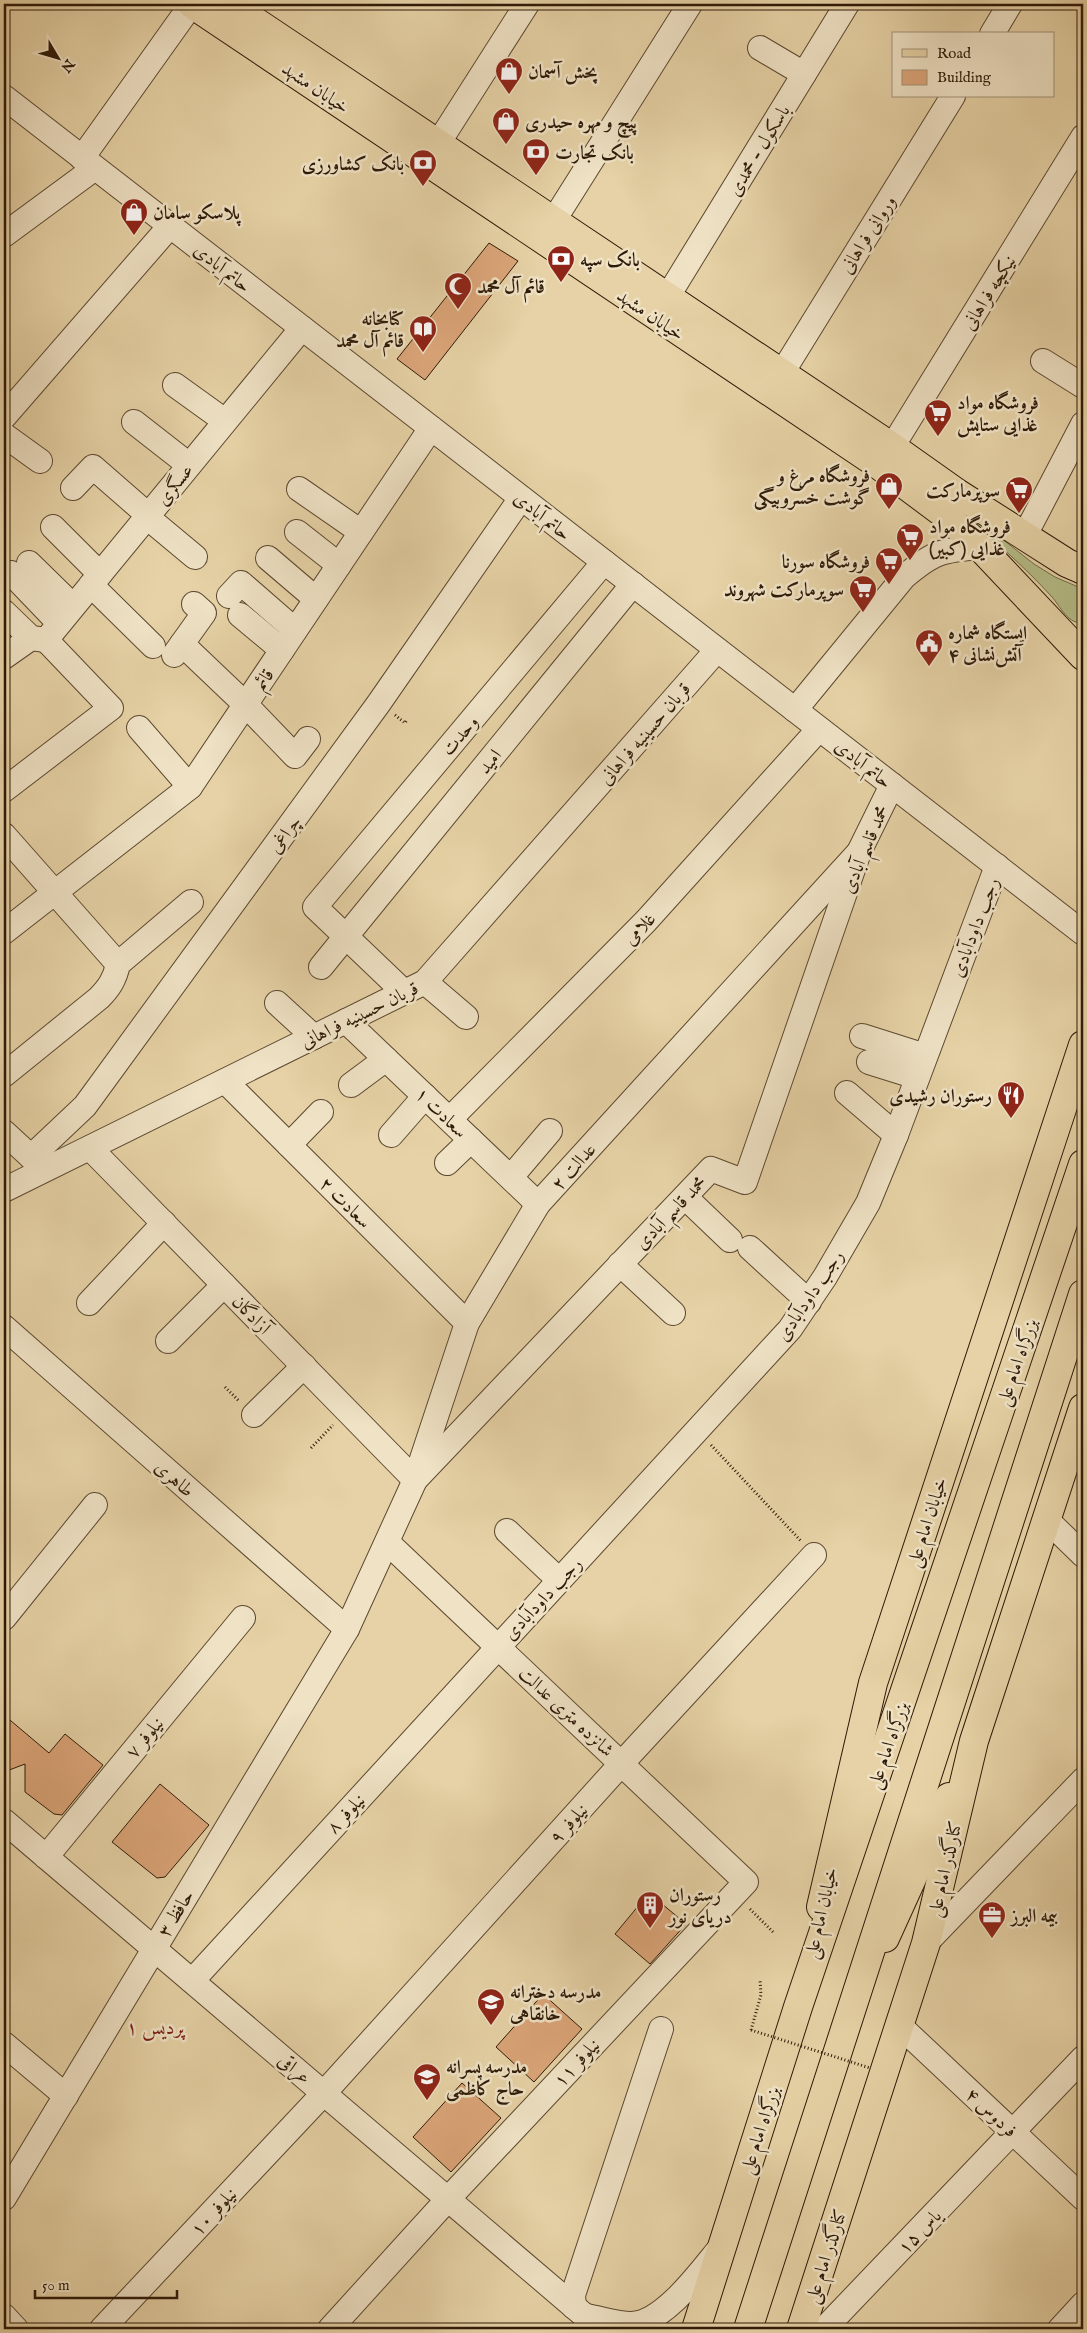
<svg xmlns="http://www.w3.org/2000/svg" width="1087" height="2333" font-family="'IM FELL English',Amiri,serif">
<style>
.green{fill:#b5bc87;stroke:#726b48}
.building{fill:#dba578;stroke:#2e1a08}
.lines{fill:none;stroke-linecap:round;stroke-linejoin:round}
.minor-casing{stroke:#5c4830;stroke-width:26}
.major-casing{stroke:#2e1a08;stroke-width:30}
.highway-casing{stroke:#2e1a08;stroke-width:30}
.path{stroke:#2e1a08;stroke-width:3;stroke-dasharray:1 2.5;stroke-linecap:butt}
.minor{stroke:#efe2c5;stroke-width:24}
.major{stroke:#e6d2a6;stroke-width:28}
.highway{stroke:#e6d2a6;stroke-width:28}
.path-bridge{stroke:#2e1a08;stroke-width:3;stroke-dasharray:1 2.5;stroke-linecap:butt}
.labels{text-anchor:middle;stroke-width:5;stroke-linejoin:round;paint-order:stroke}
.poi-label{font-size:19px;font-weight:bold;fill:#2e1a08;stroke:#efe2c5;text-anchor:start}
.street-label{font-size:19px;fill:#2e1a08;stroke:#efe2c5}
.neighbourhood-label{font-size:20px;fill:#7a1f14;stroke:#efe2c5}
</style>
<rect width="100%" height="100%" fill="#e6d2a6"/>
<filter id="stains"><feTurbulence type="fractalNoise" baseFrequency=".004" numOctaves="4"/><feColorMatrix values="0 0 0 0 .2 0 0 0 0 .09 0 0 0 0 .02 0 0 0 .5 -.17"/></filter>
<radialGradient id="worn" r=".72"><stop offset=".6" stop-color="#630" stop-opacity="0"/><stop offset="1" stop-color="#630" stop-opacity=".3"/></radialGradient>
<path class="green" d="M959,510L978,520L1034,564L1055,577L1083,589V622C1069,626 1060,606 1052,597C1024,566 991,538 959,510Z"/>
<g class="building">
<polygon points="489,243 518,261 425,380 397,359"/>
<polygon points="4,1715 49,1753 65,1734 103,1765 62,1815 54,1814 25,1792 25,1764 4,1772"/>
<polygon points="160,1784 209,1825 165,1877 157,1878 112,1842"/>
<polygon points="649,1893 686,1924 650,1964 615,1934"/>
<polygon points="543,1994 582,2029 534,2082 496,2047"/>
<polygon points="462,2083 501,2118 451,2172 413,2137"/>
</g>
<g class="lines">
<g class="minor-casing">
<g id="minor">
<polyline points="992,34 1010,4"/>
<polyline points="760,48 804,74"/>
<polyline points="4,97 1083,933"/>
<polyline points="439,142 527,4"/>
<polyline points="82,158 184,15"/>
<polyline points="554,220 690,4"/>
<polyline points="4,235 95,168"/>
<polyline points="668,296 847,4"/>
<polyline points="1043,361 1083,386"/>
<polyline points="782,373 953,96"/>
<polyline points="175,385 225,421"/>
<polyline points="4,417 170,226"/>
<polyline points="134,422 189,465"/>
<polyline points="4,435 40,461"/>
<polyline points="892,447 1083,137"/>
<polyline points="73,488 93,467 148,515"/>
<polyline points="299,489 361,532"/>
<polyline points="147,517 195,557"/>
<polyline points="53,527 100,574"/>
<polyline points="297,532 339,565"/>
<polyline points="1024,537 1083,424"/>
<polyline points="268,558 316,599"/>
<polyline points="29,563 73,606"/>
<polyline points="11,573 59,623"/>
<polyline points="91,585 153,646"/>
<polyline points="229,596 241,583 295,630"/>
<polyline points="4,612 31,638"/>
<polyline points="240,615 282,650"/>
<polyline points="46,640 302,328"/>
<polyline points="182,644 245,704 295,756 308,739"/>
<polyline points="174,655 204,613 194,604"/>
<polyline points="4,657 31,638 46,640"/>
<path d="M795,710L904,577C933,552 942,550 980,547"/>
<polyline points="139,728 190,787"/>
<polyline points="4,790 111,708 46,640"/>
<polyline points="4,835 118,964"/>
<polyline points="4,932 190,787 431,428"/>
<polyline points="321,967 633,584"/>
<polyline points="425,982 466,1017"/>
<polyline points="404,992 315,907 604,562"/>
<polyline points="277,1003 314,1037"/>
<polyline points="346,1021 538,1204"/>
<polyline points="862,1036 925,1056"/>
<polyline points="869,1062 917,1077"/>
<path d="M4,1075L99,998C109,988 115,979 118,964L191,902"/>
<polyline points="225,1081 467,1323"/>
<polyline points="351,1085 386,1059"/>
<polyline points="847,1093 896,1135"/>
<polyline points="450,1119 646,921 819,729"/>
<polyline points="4,1132 43,1168"/>
<polyline points="391,1135 425,1096"/>
<polyline points="289,1145 321,1112"/>
<polyline points="90,1148 415,1480 711,1169 745,1182 859,852 892,785"/>
<polyline points="31,1157 85,1106 379,703 521,498"/>
<polyline points="447,1163 471,1140"/>
<polyline points="511,1177 550,1131"/>
<polyline points="4,1190 425,982 717,650"/>
<polyline points="685,1197 730,1240"/>
<polyline points="750,1248 809,1302"/>
<polyline points="620,1264 673,1313"/>
<polyline points="89,1303 164,1223"/>
<polyline points="4,1327 347,1629"/>
<polyline points="168,1341 224,1285"/>
<polyline points="254,1415 304,1366"/>
<polyline points="1047,1520 1083,1555"/>
<polyline points="507,1531 559,1580"/>
<polyline points="4,1618 95,1505"/>
<polyline points="4,1821 585,2316 592,2329"/>
<polyline points="46,1857 243,1618"/>
<polyline points="926,1943 1083,1780"/>
<polyline points="192,1981 790,1329 825,1277 868,1203 896,1135 997,866"/>
<polyline points="900,2026 1083,2198"/>
<polyline points="4,2044 66,2096"/>
<polyline points="4,2198 347,1629 415,1480 467,1323 538,1204 859,852"/>
<polyline points="574,2307 573,2295 661,2029"/>
<polyline points="4,2316 16,2329"/>
<path d="M585,2316C600,2318 616,2324 631,2324C663,2324 701,2271 720,2248"/>
<polyline points="102,2329 324,2093 622,1763 814,1555"/>
<polyline points="330,2329 448,2199 746,1882 388,1543"/>
<polyline points="824,2329 1083,2058"/>
<polyline points="1060,2329 1083,2304"/>
</g>
</g>
<g class="major-casing">
<g id="major">
<polyline points="192,4 876,463 943,513 980,547 1083,656"/>
<polyline points="229,4 892,447 957,493 1067,563 1083,570"/>
<polyline points="821,1907 873,1683 1083,1045"/>
<polyline points="885,1938 949,1797"/>
<polyline points="801,2329 926,1943 974,1741 1083,1408"/>
</g>
</g>
<g class="highway-casing">
<g id="highway">
<polyline points="696,2329 798,2007 1083,1164"/>
<polyline points="748,2329 1083,1294"/>
</g>
</g>
<g class="path">
<polyline points="395,715 405,723 407,720"/>
<polyline points="225,1387 239,1401"/>
<polyline points="711,1445 801,1541"/>
<polyline points="311,1448 333,1425"/>
<polyline points="750,1909 774,1933"/>
<polyline points="751,2030 761,1995 760,1979"/>
</g>
<use href="#minor" class="minor"/>
<use href="#major" class="major"/>
<use href="#highway" class="highway"/>
<polyline class="path-bridge" points="751,2030 870,2068"/>
</g>
<defs>
<g id="shop-pin" transform="scale(1.4375)"><path d="M0 17L-7.5 6A9.5 9.5 0 1 1 7.5 6Z" fill="#8f2418" stroke="#efe2c5"/><path d="M-5-2.5h2.3a2.7 3.5 0 0 1 5.4 0H5L5.5 6h-11ZM-1.5-2.5h3a1.5 2.3 0 0 0-3 0Z" fill="#fff"/></g>
<g id="bank-pin" transform="scale(1.4375)"><path d="M0 17L-7.5 6A9.5 9.5 0 1 1 7.5 6Z" fill="#8f2418" stroke="#efe2c5"/><path d="M-6-4H6V4H-6ZM0-2.3a2.3 2.3 0 1 0 0 4.6a2.3 2.3 0 1 0 0-4.6Z" fill="#fff"/></g>
<g id="mosque-pin" transform="scale(1.4375)"><path d="M0 17L-7.5 6A9.5 9.5 0 1 1 7.5 6Z" fill="#8f2418" stroke="#efe2c5"/><path d="M3.5-4.9A6 6 0 1 0 3.5 4.9A5 5 0 1 1 3.5-4.9Z" fill="#fff"/></g>
<g id="library-pin" transform="scale(1.4375)"><path d="M0 17L-7.5 6A9.5 9.5 0 1 1 7.5 6Z" fill="#8f2418" stroke="#efe2c5"/><path d="M-6-4Q-3-5.5-.7-3.5V5Q-3 3-6 4ZM6-4Q3-5.5 .7-3.5V5Q3 3 6 4Z" fill="#fff"/></g>
<g id="supermarket-pin" transform="scale(1.4375)"><path d="M0 17L-7.5 6A9.5 9.5 0 1 1 7.5 6Z" fill="#8f2418" stroke="#efe2c5"/><path d="M-6-5.5h2.5l.6 2H6L4.5 2H-2.5L-4.4-4H-6ZM-1.5 3.2a1.3 1.3 0 1 0 .1 0ZM3 3.2a1.3 1.3 0 1 0 .1 0Z" fill="#fff"/></g>
<g id="civic-pin" transform="scale(1.4375)"><path d="M0 17L-7.5 6A9.5 9.5 0 1 1 7.5 6Z" fill="#8f2418" stroke="#efe2c5"/><path d="M-.6-6.5H3V-4.5H.6V-3L4-1V1h2V6H-6V1h2V-1L-.6-3ZM-1.2 2.5V6h2.4V2.5Z" fill="#fff"/></g>
<g id="restaurant-pin" transform="scale(1.4375)"><path d="M0 17L-7.5 6A9.5 9.5 0 1 1 7.5 6Z" fill="#8f2418" stroke="#efe2c5"/><path d="M-5-6h1v4h1v-4h1v4h1v-4h1v5L-1.5 .5V6h-2V.5L-5-1ZM5-6V6H3V1.5H1.5Q1.5-4 5-6Z" fill="#fff"/></g>
<g id="building-pin" transform="scale(1.4375)"><path d="M0 17L-7.5 6A9.5 9.5 0 1 1 7.5 6Z" fill="#8f2418" stroke="#efe2c5"/><path d="M-4-6H4V6H1V3H-1V6H-4ZM-2.5-4.3h1.7v1.8h-1.7ZM.8-4.3h1.7v1.8H.8ZM-2.5-1h1.7V.8h-1.7ZM.8-1h1.7V.8H.8Z" fill="#fff"/></g>
<g id="office-pin" transform="scale(1.4375)"><path d="M0 17L-7.5 6A9.5 9.5 0 1 1 7.5 6Z" fill="#8f2418" stroke="#efe2c5"/><path d="M-6-3h4V-5.5h4V-3h4V5H-6ZM-1-4.5V-3h2v-1.5ZM-6 0V1H6V0Z" fill="#fff"/></g>
<g id="school-pin" transform="scale(1.4375)"><path d="M0 17L-7.5 6A9.5 9.5 0 1 1 7.5 6Z" fill="#8f2418" stroke="#efe2c5"/><path d="M0-5L7-2L0 1L-7-2ZM-4 1L0 2.5L4 1V4Q0 6-4 4Z" fill="#fff"/></g>
</defs>
<g fill-rule="evenodd">
<use href="#shop-pin" x="509" y="71"/>
<use href="#shop-pin" x="506" y="121"/>
<use href="#bank-pin" x="536" y="152"/>
<use href="#bank-pin" x="423" y="163"/>
<use href="#shop-pin" x="134" y="212"/>
<use href="#bank-pin" x="561" y="259"/>
<use href="#mosque-pin" x="458" y="286"/>
<use href="#library-pin" x="423" y="329"/>
<use href="#supermarket-pin" x="938" y="413"/>
<use href="#shop-pin" x="889" y="486"/>
<use href="#supermarket-pin" x="1019" y="490"/>
<use href="#supermarket-pin" x="910" y="537"/>
<use href="#supermarket-pin" x="889" y="561"/>
<use href="#supermarket-pin" x="863" y="589"/>
<use href="#civic-pin" x="929" y="643"/>
<use href="#restaurant-pin" x="1011" y="1095"/>
<use href="#building-pin" x="650" y="1905"/>
<use href="#office-pin" x="992" y="1915"/>
<use href="#school-pin" x="491" y="2002"/>
<use href="#school-pin" x="427" y="2077"/>
</g>
<g class="labels">
<g class="poi-label">
<text x="528" y="78">پخش آسمان</text>
<text x="525" y="128">پیچ و مهره حیدری</text>
<text x="555" y="159">بانک تجارت</text>
<text x="404" y="170" text-anchor="end">بانک کشاورزی</text>
<text x="153" y="219">پلاسکو سامان</text>
<text x="580" y="266">بانک سپه</text>
<text x="477" y="293">قائم آل محمد</text>
<text x="404" y="325" text-anchor="end">کتابخانه<tspan x="404" dy="22">قائم آل محمد</tspan></text>
<text x="957" y="409">فروشگاه مواد<tspan x="957" dy="22">غذایی ستایش</tspan></text>
<text x="870" y="482" text-anchor="end">فروشگاه مرغ و<tspan x="870" dy="22">گوشت خسروبیگی</tspan></text>
<text x="1000" y="497" text-anchor="end">سوپرمارکت</text>
<text x="929" y="533">فروشگاه مواد<tspan x="929" dy="22">غذایی (کبیر)</tspan></text>
<text x="870" y="568" text-anchor="end">فروشگاه سورنا</text>
<text x="844" y="596" text-anchor="end">سوپرمارکت شهروند</text>
<text x="948" y="639">ایستگاه شماره<tspan x="948" dy="22">۴ آتش‌نشانی</tspan></text>
<text x="992" y="1102" text-anchor="end">رستوران رشیدی</text>
<text x="669" y="1901">رستوران<tspan x="669" dy="22">دریای نور</tspan></text>
<text x="1011" y="1922">بیمه البرز</text>
<text x="510" y="1998">مدرسه دخترانه<tspan x="510" dy="22">خانقاهی</tspan></text>
<text x="446" y="2073">مدرسه پسرانه<tspan x="446" dy="22">حاج کاظمی</tspan></text>
</g>
<g class="street-label">
<text transform="translate(316 87) rotate(34)" y="7">خیابان مشهد</text>
<text transform="translate(758 150) rotate(-59)" y="7">باسکول - محمدی</text>
<text transform="translate(867 234) rotate(-58)" y="7">وروانی فراهانی</text>
<text transform="translate(223 267) rotate(38)" y="7">حاتم آبادی</text>
<text transform="translate(988 292) rotate(-58)" y="7">نیکچه فراهانی</text>
<text transform="translate(651 314) rotate(34)" y="7">خیابان مشهد</text>
<text transform="translate(174 484) rotate(-51)" y="7">عسگری</text>
<text transform="translate(543 515) rotate(38)" y="7">حاتم آبادی</text>
<text transform="translate(263 679) rotate(-56)" y="7">قائم</text>
<text transform="translate(644 733) rotate(-49)" y="7">قربان حسینیه فراهانی</text>
<text transform="translate(459 735) rotate(-50)" y="7">وحدت</text>
<text transform="translate(489 761) rotate(-51)" y="7">امید</text>
<text transform="translate(864 763) rotate(38)" y="7">حاتم آبادی</text>
<text transform="translate(284 834) rotate(-54)" y="7">چراغی</text>
<text transform="translate(864 849) rotate(-67)" y="7">محمد قاسم آبادی</text>
<text transform="translate(974 927) rotate(-69)" y="7">رجب داودآبادی</text>
<text transform="translate(639 928) rotate(-46)" y="7">غلامی</text>
<text transform="translate(359 1014) rotate(-26)" y="7">قربان حسینیه فراهانی</text>
<text transform="translate(442 1112) rotate(44)" y="7">سعادت ۱</text>
<text transform="translate(573 1166) rotate(-48)" y="7">عدالت ۲</text>
<text transform="translate(346 1202) rotate(45)" y="7">سعادت ۲</text>
<text transform="translate(670 1212) rotate(-46)" y="7">محمد قاسم آبادی</text>
<text transform="translate(809 1295) rotate(-56)" y="7">رجب داودآبادی</text>
<text transform="translate(252 1314) rotate(46)" y="7">آزادگان</text>
<text transform="translate(1016 1362) rotate(-71)" y="7">بزرگراه امام علی</text>
<text transform="translate(175 1478) rotate(41)" y="7">طاهری</text>
<text transform="translate(926 1522) rotate(-72)" y="7">خیابان امام علی</text>
<text transform="translate(542 1598) rotate(-47)" y="7">رجب داودآبادی</text>
<text transform="translate(567 1711) rotate(43)" y="7">شانزده متری عدالت</text>
<text transform="translate(144 1737) rotate(-50)" y="7">نیلوفر ۷</text>
<text transform="translate(887 1745) rotate(-71)" y="7">بزرگراه امام علی</text>
<text transform="translate(345 1813) rotate(-47)" y="7">نیلوفر ۸</text>
<text transform="translate(568 1823) rotate(-48)" y="7">نیلوفر ۹</text>
<text transform="translate(944 1869) rotate(-77)" y="7">کنارگذر امام علی</text>
<text transform="translate(175 1913) rotate(-59)" y="7">حافظ ۳</text>
<text transform="translate(820 1913) rotate(-77)" y="7">خیابان امام علی</text>
<text transform="translate(576 2062) rotate(-47)" y="7">نیلوفر ۱۱</text>
<text transform="translate(295 2068) rotate(40)" y="7">عراقی</text>
<text transform="translate(992 2112) rotate(43)" y="7">فردوس ۴</text>
<text transform="translate(759 2130) rotate(-72)" y="7">بزرگراه امام علی</text>
<text transform="translate(213 2211) rotate(-47)" y="7">نیلوفر ۱۰</text>
<text transform="translate(919 2231) rotate(-46)" y="7">یاس ۱۵</text>
<text transform="translate(825 2256) rotate(-72)" y="7">کنارگذر امام علی</text>
</g>
<g class="neighbourhood-label">
<text x="155" y="2034">پردیس ۱</text>
</g>
</g>
<rect width="1087" height="2333" fill="none" stroke="#e6d2a6" stroke-width="20"/>
<rect x="5" y="5" width="1077" height="2323" fill="none" stroke="#2e1a08" stroke-width="2.5"/>
<rect x="10" y="10" width="1067" height="2313" fill="none" stroke="#2e1a08"/>
<rect x="892" y="32" width="162" height="65" fill="#efe2c5" stroke="#a29279"/>
<rect x="902" y="49" width="25" height="8" fill="#e6d2a6" stroke="#a29279"/>
<text x="937" y="58" font-size="15" fill="#2e1a08">Road</text>
<rect x="902" y="70" width="25" height="15" fill="#dba578" stroke="#a29279"/>
<text x="937" y="82" font-size="15" fill="#2e1a08">Building</text>
<g transform="translate(58 58) rotate(128)" stroke="#efe2c5" stroke-width="4" paint-order="stroke">
<path d="M0-4L9 19L0 12L-9 19Z" fill="#2e1a08"/>
<text y="-8" font-size="14" font-weight="bold" text-anchor="middle" fill="#2e1a08">N</text>
</g>
<path d="M35 2290v8h142v-8" fill="none" stroke="#2e1a08" stroke-width="2.5"/>
<text x="42" y="2290" font-size="15" fill="#2e1a08" stroke="#efe2c5" stroke-width="4" paint-order="stroke">50 m</text>
<rect width="100%" height="100%" filter="url(#stains)"/>
<rect width="100%" height="100%" fill="url(#worn)"/>
</svg>
